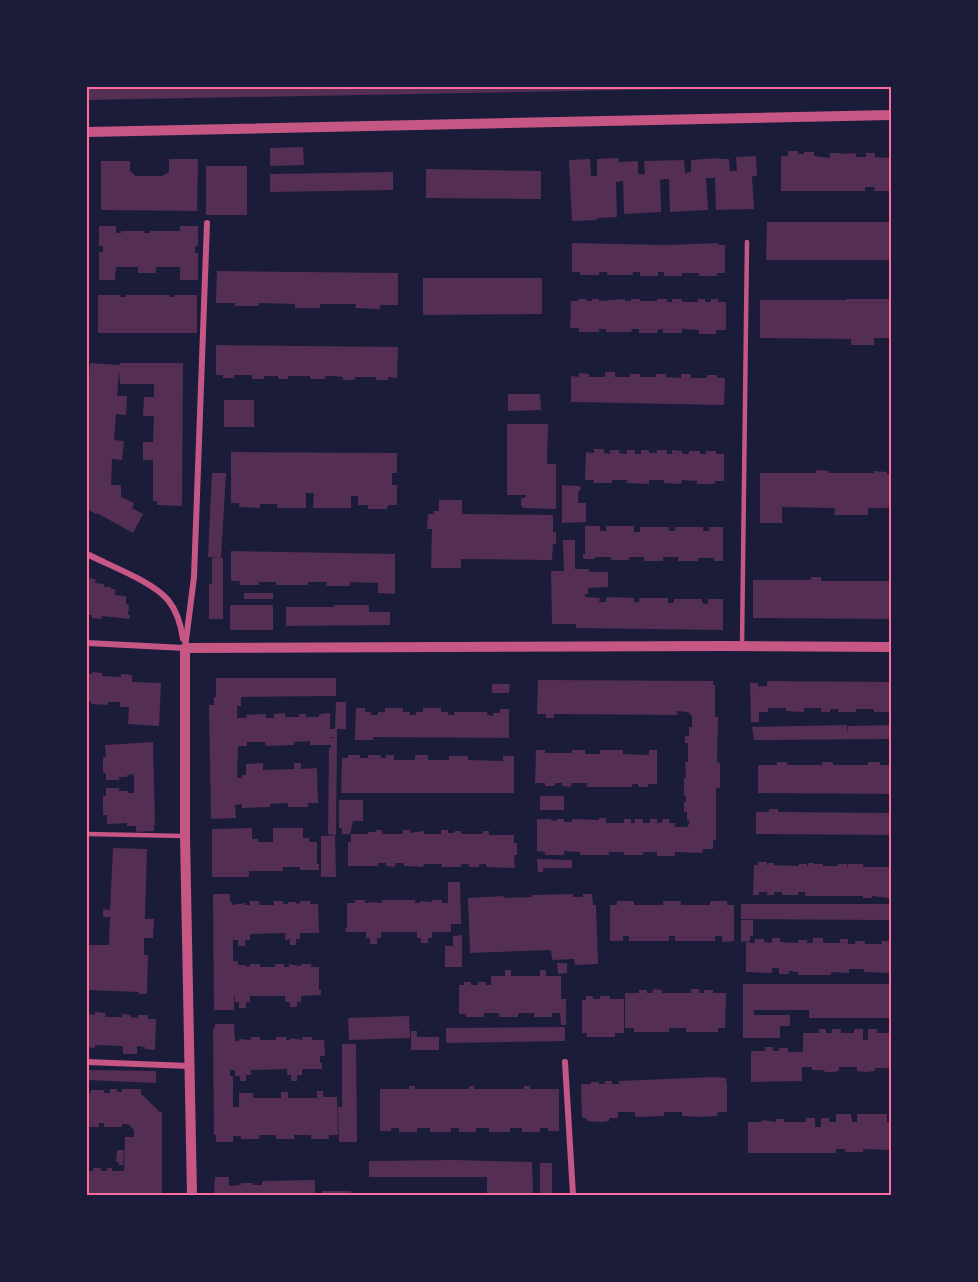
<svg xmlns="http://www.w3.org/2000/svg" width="978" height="1282" font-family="Spectral,serif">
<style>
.building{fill:#542f53}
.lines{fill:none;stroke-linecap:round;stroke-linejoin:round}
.service{stroke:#c65784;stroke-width:4.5}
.minor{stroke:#c65784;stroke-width:6}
.tertiary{stroke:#c65784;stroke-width:10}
.neatline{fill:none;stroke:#ff6b9d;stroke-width:2}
</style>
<rect width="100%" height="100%" fill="#1b1b3a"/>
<g class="building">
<polygon points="87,87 680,87 680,89 87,100"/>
<polygon points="303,147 304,165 270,166 270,148"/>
<polygon points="788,151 798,151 798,154 804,154 804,152 814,152 814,156 830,158 830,153 840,153 840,154 856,153 856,157 866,157 866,153 875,153 875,157 889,158 889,154 891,154 891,191 874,191 875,187 865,187 865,191 781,191 781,156 788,156"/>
<polygon points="756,156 757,176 752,176 754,209 716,210 715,178 706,178 708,210 670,212 669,179 665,179 660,180 661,212 624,214 623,181 616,182 617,217 597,218 597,220 572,221 569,160 590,159 591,176 597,176 597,159 618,158 619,162 638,161 638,174 645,174 644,161 684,160 685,173 691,172 691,160 719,158 719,159 729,159 730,171 737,171 736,157"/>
<polygon points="169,159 198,159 197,211 101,210 101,161 130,161 130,171 136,176 162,176 169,172"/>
<rect x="206" y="166" width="41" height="49"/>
<polygon points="426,169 541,171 541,199 426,198"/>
<polygon points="393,172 393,190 270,192 270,174"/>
<polygon points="767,222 891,222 891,260 766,260"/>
<polygon points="99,226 116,226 116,233 121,233 121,231 144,231 144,233 150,233 150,231 180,231 180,226 198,226 198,246 195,246 195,253 198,253 198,280 180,280 180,267 156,267 156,273 138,273 138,267 116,267 115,280 99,280 99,252 103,252 103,246 99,246"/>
<polygon points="572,243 667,245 718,243 718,245 725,245 725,273 717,273 717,276 699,276 699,273 682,273 682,276 664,276 664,272 658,272 658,276 640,276 640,272 633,272 633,275 607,275 607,272 599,272 599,275 580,275 580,272 572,272"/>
<polygon points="217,271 398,273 398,305 380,305 380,309 355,308 356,304 320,304 320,308 295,308 295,304 259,303 259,306 235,306 235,303 216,303"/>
<polygon points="423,278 542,278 542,314 423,315"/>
<polygon points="98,295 120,295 120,297 126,297 126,295 170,295 170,297 175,297 175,295 197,295 197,333 98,333"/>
<polygon points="578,299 586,299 586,301 592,301 592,299 599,299 599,301 625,299 625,301 631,301 631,299 640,299 640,301 657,301 657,299 667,299 667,302 672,302 672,299 682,299 682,302 698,302 698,299 705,299 705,302 711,302 711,299 718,299 718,302 726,302 726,330 716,330 716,334 699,334 699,330 682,329 682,333 663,333 663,329 658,329 657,333 639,333 639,329 632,329 631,332 606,332 606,329 599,329 599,332 579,332 579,328 570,328 571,301 578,301"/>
<polygon points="846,299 891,299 891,338 874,338 874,345 851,345 851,339 760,338 760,300 846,300"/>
<polygon points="216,345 398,347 397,378 388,377 388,380 376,380 376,377 355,377 355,380 343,380 343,377 334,376 325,376 325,379 310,379 310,376 288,376 288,379 278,379 278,376 264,376 264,379 252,379 252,375 234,375 234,378 223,378 223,375 216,375"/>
<polygon points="90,363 120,365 120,363 183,363 182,506 157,505 157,501 153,501 153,460 143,460 143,442 153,442 154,416 143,416 144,397 154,397 154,384 120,384 119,370 117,396 127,396 126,415 116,414 114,440 124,441 122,460 112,459 111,485 121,485 121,497 134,503 132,508 143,514 133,533 97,513 96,514 87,509 87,406"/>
<polygon points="605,372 615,372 615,377 630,377 630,374 640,374 640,377 656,377 656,374 666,374 666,377 681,378 681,374 691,374 691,378 707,378 707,375 717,375 717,378 725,378 724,405 571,402 571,376 579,377 579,373 589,374 589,377 605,377"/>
<polygon points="508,394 540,394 541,410 508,411"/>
<rect x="224" y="400" width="30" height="27"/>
<polygon points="507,424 548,424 547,464 556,464 556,509 523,508 521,505 521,500 523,498 526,497 526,495 507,495"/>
<polygon points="594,449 604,449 604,453 610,454 610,450 619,450 619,453 627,454 627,450 635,450 635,454 641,454 641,450 649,450 649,453 657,453 657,450 667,450 667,454 672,454 672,450 682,451 682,454 689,454 689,451 700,451 700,454 706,454 706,451 716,451 716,454 724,454 724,481 715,481 715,484 697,484 697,481 682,480 681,484 664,483 664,480 649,480 649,484 627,483 627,480 612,480 612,483 594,483 594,480 585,480 586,452 594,453"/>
<polygon points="231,452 397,453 397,473 392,473 392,485 397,485 397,505 388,505 387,509 368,509 368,505 358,505 358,496 351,496 351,508 313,508 314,493 306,493 306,508 277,508 277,504 260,504 260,508 239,507 239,503 231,503"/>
<polygon points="816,470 829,471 829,473 874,473 874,471 887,472 887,474 891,474 891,507 887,507 887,508 868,508 868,515 834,515 835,508 782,507 782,523 760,523 760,473 816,473"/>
<polygon points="212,473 226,473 221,558 223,558 223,619 209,619 209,584 212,584 212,558 218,557 208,557"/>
<polygon points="562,485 580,486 581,488 578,493 578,503 586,503 586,522 562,523"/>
<polygon points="439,500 462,500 462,514 553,515 553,532 556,532 556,544 553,544 552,560 461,559 461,568 431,568 432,529 427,529 428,514 434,514 434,511 439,511"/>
<polygon points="585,526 600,526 600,531 606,531 606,526 634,526 634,532 640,532 640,527 669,527 669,531 675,531 675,527 703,527 703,531 709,531 709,527 723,527 723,561 714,561 714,558 698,558 698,561 678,561 678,557 663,557 663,561 644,561 644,557 629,557 629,560 611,560 611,557 595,557 595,559 583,559 583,554 585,554"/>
<polygon points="563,540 575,540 575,569 589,569 589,572 608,572 608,587 588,588 588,594 585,594 585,597 600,598 599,602 606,602 606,597 634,598 634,602 639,602 639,598 668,598 668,603 674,603 674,599 702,599 702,603 708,604 708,599 723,599 723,630 576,628 576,624 552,624 551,571 564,571"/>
<polygon points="231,551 395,554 395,594 378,593 378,583 350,582 350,586 326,586 327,582 308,582 308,585 276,585 276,582 259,582 259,585 239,585 240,581 231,581"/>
<polygon points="811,577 821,577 821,581 891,581 891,619 753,618 753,580 811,580"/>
<polygon points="87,578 96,579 95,583 104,584 104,587 111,587 111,589 115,589 115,595 126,596 126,604 129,605 128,615 130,615 130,619 102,616 101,619 92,618 92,615 87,615"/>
<rect x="244" y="593" width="29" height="6"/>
<rect x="230" y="605" width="43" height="25"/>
<polygon points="334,605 369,605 369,612 390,612 390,625 286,626 286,607 334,607"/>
<polygon points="92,672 102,673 102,676 121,677 121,674 132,675 132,682 161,683 159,726 128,724 129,707 120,707 120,702 108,702 108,705 91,704 91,701 87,701 87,674 92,674"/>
<polygon points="216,678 336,678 336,696 241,697 241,706 237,706 237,718 247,718 246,715 266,714 266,718 274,718 274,714 285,713 285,717 299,717 299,714 306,714 306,717 319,717 319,714 330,713 330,729 337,729 337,737 330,737 330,738 337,737 336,835 328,834 329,748 331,748 331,745 310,745 310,741 294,742 294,745 266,746 265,742 247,742 247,746 238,746 237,778 242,778 242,775 246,775 246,764 263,763 263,770 294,769 294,763 301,763 301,769 317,768 318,803 308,803 308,807 288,807 288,803 270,804 270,807 242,808 242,804 235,805 236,818 211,819 209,705 214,705 214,697 216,697"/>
<polygon points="538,680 713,681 713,685 715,685 715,717 718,717 717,762 720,763 720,788 716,788 716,840 713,840 713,849 703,849 702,853 675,852 675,856 657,856 657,852 643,852 643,855 624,855 624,852 609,852 609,855 580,855 580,852 564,851 564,855 545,855 545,852 537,851 537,819 551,819 551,820 557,821 557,819 564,819 564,822 572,822 572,819 599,820 599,818 606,818 606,823 624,823 624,819 631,819 631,823 635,823 635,819 643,819 643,823 650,823 650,819 657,819 657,823 662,823 663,819 669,819 669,823 675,823 675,827 687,827 690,822 687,819 687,812 684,812 684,802 686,802 686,796 684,796 684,778 686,778 685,762 688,762 688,743 685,743 685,736 689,736 689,727 692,727 692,716 688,712 677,711 677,715 554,714 554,718 546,718 546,714 537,714"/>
<polygon points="767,681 891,682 891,712 874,712 874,709 856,709 856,712 838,712 838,709 830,709 830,712 821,712 821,708 804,708 804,712 786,711 786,708 768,708 768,712 759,712 759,722 751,722 750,683 758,683 759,692 759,686 767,686"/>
<polygon points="492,684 510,684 509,693 492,693"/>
<polygon points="336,702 346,702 346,729 335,729"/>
<polygon points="356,708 365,708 365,712 371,712 371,715 378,715 378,712 385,712 385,708 403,708 403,712 410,712 410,715 416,715 416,712 423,712 423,708 441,708 441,712 448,712 448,715 454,715 454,712 487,712 487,715 493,716 493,713 500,713 500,709 509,709 509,738 373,737 373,740 355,740"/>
<polygon points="847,725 847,735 848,726 891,725 891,739 754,740 752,727"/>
<polygon points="153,742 155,825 154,825 154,831 136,832 136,826 127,826 127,823 107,824 107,815 103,815 103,796 106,796 106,788 119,788 119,791 128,791 128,793 134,793 134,774 127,775 127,777 119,777 119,780 106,780 106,773 103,773 103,757 106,757 105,745"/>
<polygon points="536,750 545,750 545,753 572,753 572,750 585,750 585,754 600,754 600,750 623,750 623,754 649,755 649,750 657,750 657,784 648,784 648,787 638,787 638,784 632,784 632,787 587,787 587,783 571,783 571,787 562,786 562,783 555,783 555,786 545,786 545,783 535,783"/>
<polygon points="348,755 360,755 360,758 368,758 368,755 381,755 381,758 386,758 386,755 394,755 394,760 415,760 415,755 428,755 428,760 449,760 449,756 468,756 468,760 503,761 503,756 514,756 514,793 341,793 342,758 348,758"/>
<polygon points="777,762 787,762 787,765 822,765 822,762 833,762 833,765 868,765 868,762 880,762 880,765 891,765 891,794 758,793 758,765 777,765"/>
<rect x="540" y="796" width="24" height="14"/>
<polygon points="339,800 363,800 363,821 353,821 350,834 342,834 342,828 339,828"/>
<polygon points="769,809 778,809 778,812 891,813 891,835 756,834 756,812 769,812"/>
<polygon points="252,828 252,839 258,839 258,842 273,842 273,828 303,828 303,838 309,838 309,842 317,842 317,864 319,864 319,870 300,870 300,867 283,867 283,871 249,871 249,877 212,877 212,829"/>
<polygon points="376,830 382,830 382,834 403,834 403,830 410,830 410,833 424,831 424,834 441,834 441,830 448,830 448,833 454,833 455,831 461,831 461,834 483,834 483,831 489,831 489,835 514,835 514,843 517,843 517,855 514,855 515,868 486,867 486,864 479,864 479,867 469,867 469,864 461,864 461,867 442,867 442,864 424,864 423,867 404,866 404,863 395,863 395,867 386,866 386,863 378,863 378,866 348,866 348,842 351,842 351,834 368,834 368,832 376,832"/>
<polygon points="335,835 336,877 321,877 321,836"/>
<polygon points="113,848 147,849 145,919 154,919 153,938 144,938 144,955 148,955 147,994 139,994 139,992 87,990 87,945 109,945 110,917 103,917 103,909 110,910"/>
<polygon points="537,859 572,860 572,868 543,868 543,872 538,872"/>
<polygon points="758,862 767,862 767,865 768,865 768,863 774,863 774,865 799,866 799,864 807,864 807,866 808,866 808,863 814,863 814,866 815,864 823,864 823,866 838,866 838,864 847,864 847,867 848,867 848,864 863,864 863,867 891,867 891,897 889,897 889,898 872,896 872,898 863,898 863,896 805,896 805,892 798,892 798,895 782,895 782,892 774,892 774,895 767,895 767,892 759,892 759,895 753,895 754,865 758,865"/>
<polygon points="448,882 460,882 461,924 451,924 451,932 432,932 432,938 428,938 428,943 421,943 421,938 417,938 417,932 381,932 381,938 377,938 377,944 370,944 370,938 366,938 366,932 346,932 345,928 347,928 347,903 355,903 355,900 365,900 365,903 369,903 369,902 382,903 381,900 415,900 415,903 420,903 420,901 432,902 432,900 442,900 442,903 448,903"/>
<polygon points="213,894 230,894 230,902 232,902 232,905 245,903 245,905 250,905 250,901 259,901 259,905 274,905 274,901 283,901 283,904 288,904 288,902 296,902 296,904 300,903 300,901 310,901 310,904 318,904 319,933 300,933 300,939 296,939 296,945 290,945 290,939 285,940 285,933 250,934 250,940 245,940 245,946 238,946 238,940 233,940 233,961 238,961 238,965 246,965 246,967 250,966 250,964 260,964 260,967 275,967 275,964 284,964 284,967 289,967 289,964 301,966 301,964 311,964 311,967 319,967 319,990 321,990 321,995 301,996 301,1002 297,1002 297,1007 290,1007 290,1002 285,1002 285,996 250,996 250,1002 246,1002 246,1008 239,1008 239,1002 235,1002 235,996 234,996 234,1010 214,1010"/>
<polygon points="573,894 573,897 583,897 583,894 592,894 593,905 596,905 598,964 575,965 574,959 552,960 551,950 470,953 468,898 504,896 504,898 532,897 532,895"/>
<polygon points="617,901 634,901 634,905 663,905 663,901 681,901 681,905 710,905 710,901 727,901 727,905 734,905 734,941 722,942 722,936 715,936 715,941 675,941 675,936 669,936 669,941 629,941 629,936 623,936 623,941 610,941 610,905 617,905"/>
<polygon points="741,904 891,904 891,920 741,919"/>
<polygon points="741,920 753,920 753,936 750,936 750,941 741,942"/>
<polygon points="462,935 462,967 445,967 445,946 453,946 453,936"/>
<polygon points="772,938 780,938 780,942 798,943 798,940 807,940 807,943 813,943 813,938 823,938 823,943 840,943 840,939 848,939 848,944 855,944 855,941 865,941 865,944 882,944 882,941 891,941 891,973 864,972 864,969 849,969 849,973 831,972 831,975 798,975 798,972 789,971 789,974 779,974 779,968 772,968 772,973 746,972 746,942 755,943 755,939 764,939 764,942 772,943"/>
<polygon points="557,963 567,963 567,973 558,974"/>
<polygon points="505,970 511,970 511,976 540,976 540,970 546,970 546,976 561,976 561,999 566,999 566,1025 561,1025 560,1013 552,1013 552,1017 534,1017 534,1013 518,1013 518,1017 499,1017 499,1013 484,1013 484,1017 466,1017 466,1014 459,1014 459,985 464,985 464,982 471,982 471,985 478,985 478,982 486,982 486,985 491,985 491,976 505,976"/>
<polygon points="743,984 891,984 891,1018 809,1018 809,1010 754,1010 754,1015 790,1015 790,1026 780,1026 780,1038 743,1038"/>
<polygon points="653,989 662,990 662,993 691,993 691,989 699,989 699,993 704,993 704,990 713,990 713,993 726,993 725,1028 718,1028 718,1032 686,1032 686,1028 669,1028 669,1032 634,1032 634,1028 625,1028 625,993 639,993 639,990 647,990 647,993 653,993"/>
<polygon points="586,996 593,996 593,999 600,999 600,996 610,996 610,999 624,999 624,1033 615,1033 615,1037 587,1037 587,1033 582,1033 582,1000 586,1000"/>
<polygon points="87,1012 89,1012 89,1014 95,1015 95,1012 106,1013 105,1017 122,1017 122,1014 131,1015 130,1017 138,1018 138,1015 148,1015 148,1019 156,1019 155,1050 145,1049 145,1047 137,1046 137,1054 123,1054 123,1046 95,1045 95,1048 88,1047"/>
<polygon points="409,1016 410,1038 349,1040 348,1018"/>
<polygon points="215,1024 234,1024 235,1041 239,1041 239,1039 251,1040 251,1037 260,1037 260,1040 276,1040 276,1037 286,1037 286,1040 290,1040 290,1038 303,1040 302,1037 312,1037 312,1040 324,1040 325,1056 320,1056 320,1063 322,1063 322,1069 302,1069 302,1075 297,1075 297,1081 291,1081 291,1075 287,1075 287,1069 251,1070 251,1075 246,1075 246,1081 240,1081 240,1076 235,1076 235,1070 230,1070 230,1076 233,1076 233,1107 239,1107 239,1093 253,1093 253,1098 281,1098 281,1092 288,1092 288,1098 317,1098 317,1091 323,1091 323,1097 337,1097 338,1135 329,1135 329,1139 311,1139 311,1135 294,1135 294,1139 276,1139 276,1135 259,1135 259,1139 241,1139 241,1136 233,1136 233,1142 216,1142 216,1135 214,1135 213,1028 215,1027"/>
<polygon points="565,1027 565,1041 446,1043 446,1028"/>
<polygon points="819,1029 826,1029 826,1033 832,1033 832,1029 841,1029 841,1033 854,1033 854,1029 863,1029 863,1040 868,1040 868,1029 877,1029 877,1033 889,1033 889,1029 891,1029 891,1068 875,1068 875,1071 866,1072 857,1071 857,1067 839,1067 839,1070 835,1072 826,1072 822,1070 812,1070 812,1067 802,1067 802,1081 751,1082 751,1051 765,1051 765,1047 773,1047 773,1051 779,1051 779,1048 788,1048 788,1052 803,1052 803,1033 819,1033"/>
<polygon points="411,1031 417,1031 417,1037 439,1037 439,1050 411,1050"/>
<polygon points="342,1044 356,1044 357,1142 339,1142 338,1107 342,1107"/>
<polygon points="87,1070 156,1071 156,1083 87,1080"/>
<polygon points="713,1077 726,1078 727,1086 727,1112 718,1112 717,1116 700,1117 682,1116 682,1112 664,1112 664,1116 638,1117 635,1116 635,1112 618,1112 618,1118 609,1118 609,1121 601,1122 587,1121 586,1118 582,1118 581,1084 591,1084 591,1082 599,1082 599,1084 605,1084 605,1081 612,1081 612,1084 619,1084 619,1081"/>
<polygon points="409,1086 415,1086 415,1089 469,1089 469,1086 474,1086 474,1089 524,1089 524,1086 530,1086 530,1089 559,1089 559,1131 548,1131 548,1128 540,1128 540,1132 522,1132 522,1128 510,1128 510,1132 489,1132 489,1128 476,1128 476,1132 459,1132 459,1128 451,1128 451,1132 430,1132 430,1128 417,1128 417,1132 399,1132 399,1128 391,1128 391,1131 380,1131 380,1089 409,1089"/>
<polygon points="110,1089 117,1089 117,1092 122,1092 122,1089 141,1089 141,1094 160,1112 162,1112 162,1195 87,1195 87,1171 93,1171 93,1168 101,1168 101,1171 107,1171 107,1168 112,1168 112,1171 124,1171 125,1137 134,1137 134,1130 128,1124 122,1124 122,1127 104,1127 104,1123 99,1123 99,1127 87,1127 87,1093 91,1093 91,1090 104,1090 104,1093 110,1093"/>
<polygon points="836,1114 851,1114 852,1122 857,1122 857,1114 887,1114 887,1122 891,1122 891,1150 863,1149 863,1152 845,1152 845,1149 836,1149 836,1153 748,1153 748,1122 762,1122 762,1120 776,1122 776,1119 784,1119 784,1122 806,1122 806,1118 815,1118 815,1127 821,1127 821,1118 829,1118 829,1122 836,1122"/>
<polygon points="117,1150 124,1150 123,1165 118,1165 119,1162 116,1162"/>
<polygon points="454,1160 532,1162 533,1195 482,1195 482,1193 487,1193 487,1177 369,1177 369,1161"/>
<rect x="540" y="1163" width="12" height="32"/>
<polygon points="215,1177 229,1177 229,1186 241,1185 241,1183 253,1183 253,1185 262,1185 262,1181 315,1180 315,1195 214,1195"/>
<rect x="322" y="1191" width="29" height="4"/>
</g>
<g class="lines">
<g class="service">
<polyline points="742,646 747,242"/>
<polyline points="87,834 185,836"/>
</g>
<g class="minor">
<path d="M87,554C110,566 152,581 168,600C177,611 181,625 183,639"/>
<polyline points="87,643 185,648"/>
<polyline points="185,648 194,577 207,223"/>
<polyline points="87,1062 189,1066"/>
<polyline points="565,1062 573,1195"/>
</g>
<g class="tertiary">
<polyline points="87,132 891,115"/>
<polyline points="192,1195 185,836 185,648 726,646 891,647"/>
</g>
</g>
<rect width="978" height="1282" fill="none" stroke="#1b1b3a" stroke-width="177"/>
<rect x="88" y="88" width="802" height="1106" class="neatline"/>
</svg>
